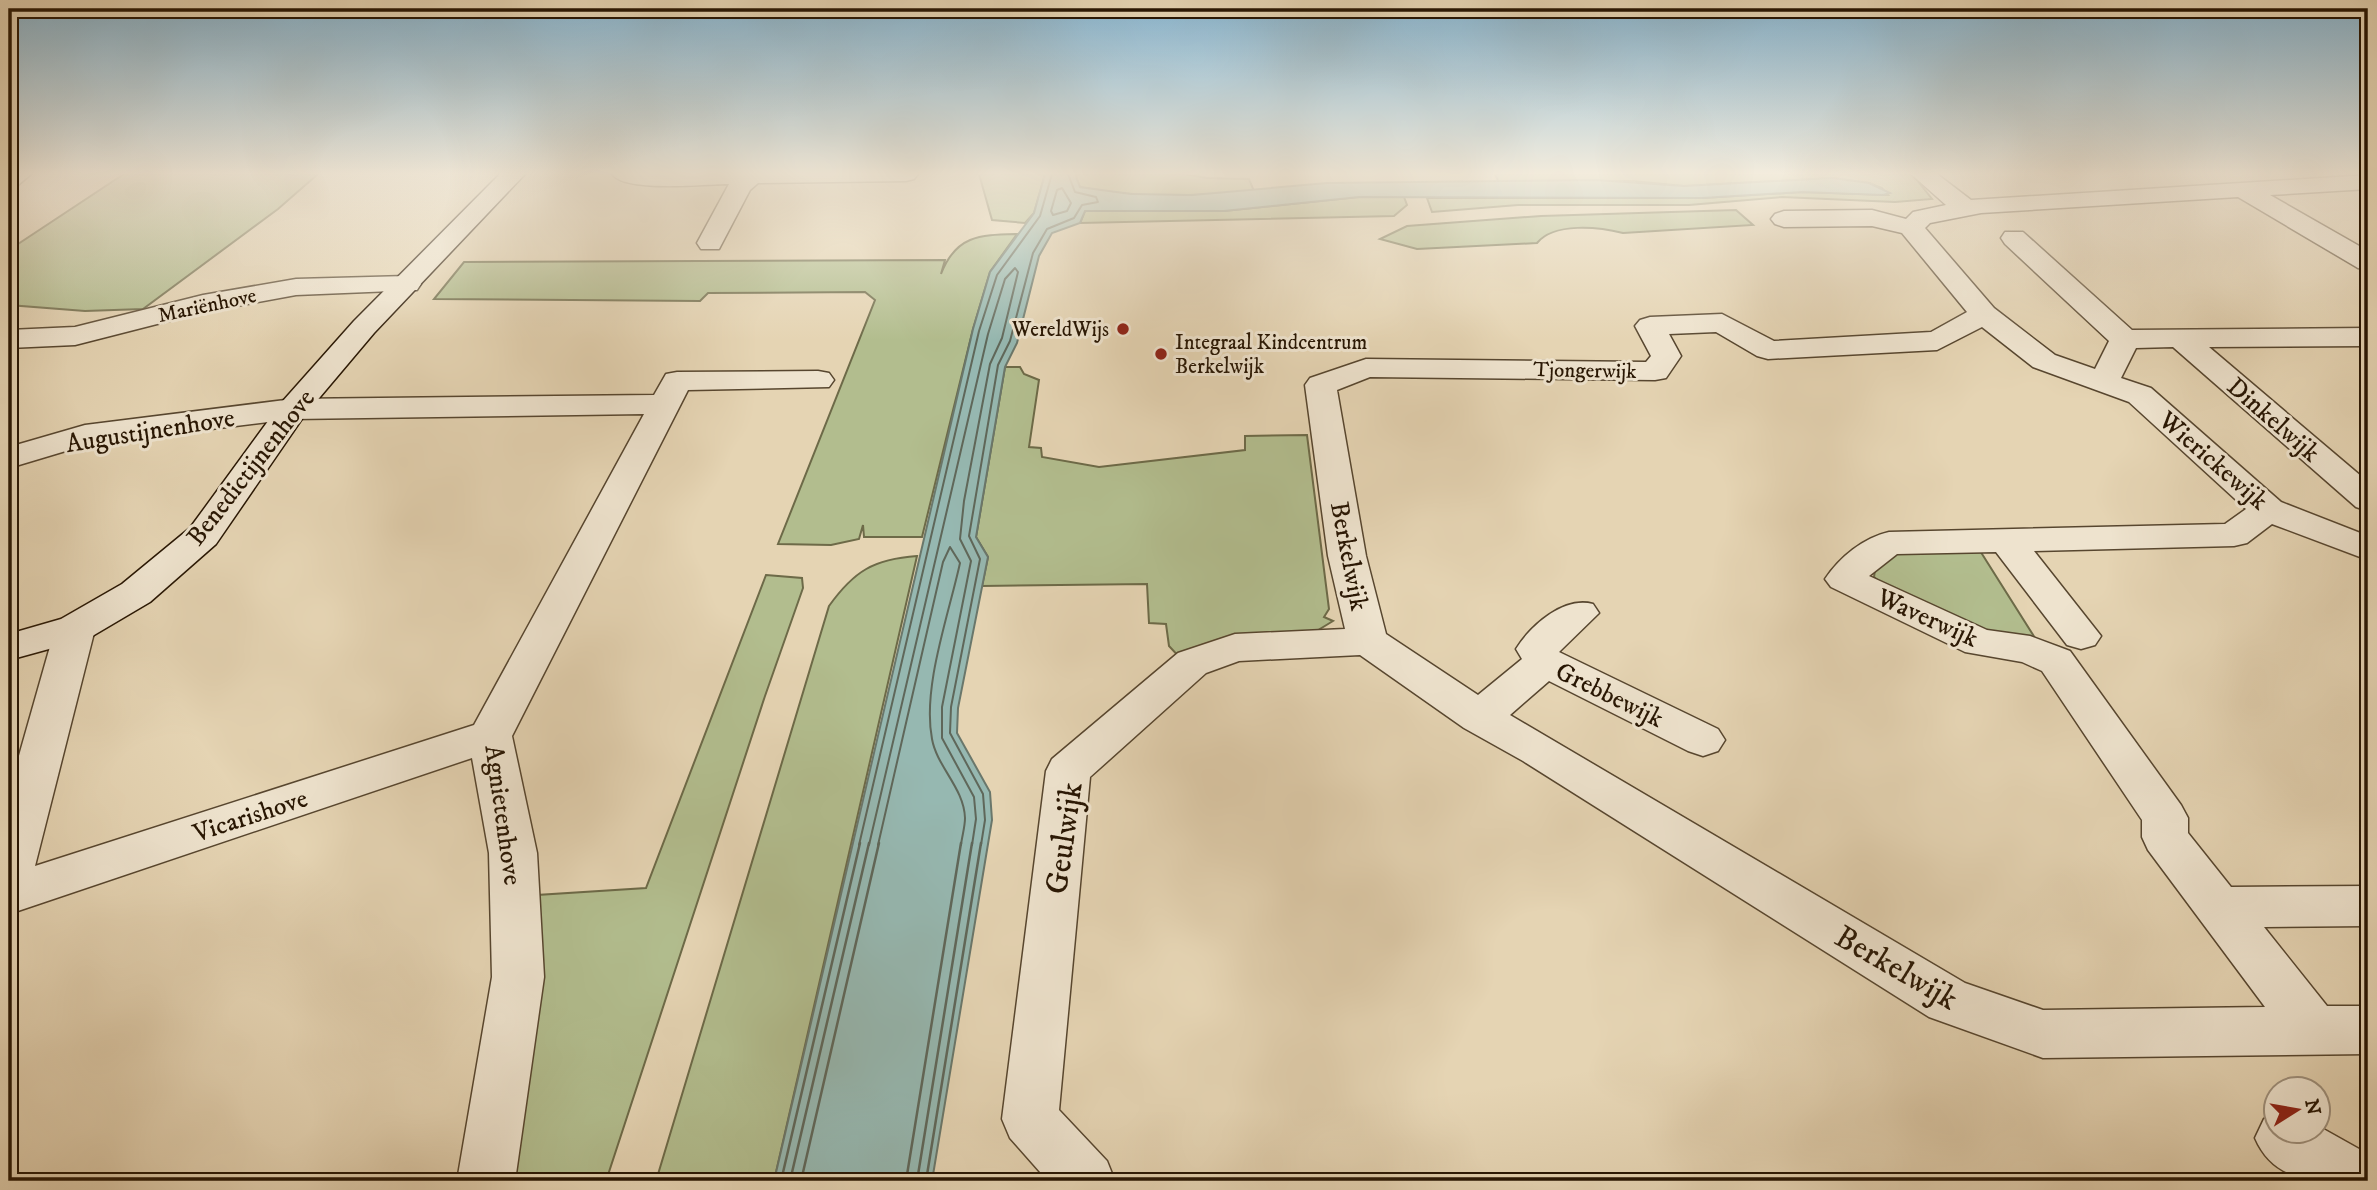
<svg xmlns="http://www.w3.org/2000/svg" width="2377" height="1190" font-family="'IM FELL DW Pica',serif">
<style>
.green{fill:#b2bd8e;stroke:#6d6a48;stroke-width:2}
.water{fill:#96b8b1;stroke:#6a776b;stroke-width:2}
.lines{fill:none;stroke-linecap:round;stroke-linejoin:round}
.shore-far1{stroke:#5f675a;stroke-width:2}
.shore{stroke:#5f675a;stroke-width:2.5}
.street-casing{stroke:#57462f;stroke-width:3}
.secondary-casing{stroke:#281603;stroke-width:3}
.street{fill:#eee3ce;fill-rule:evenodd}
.secondary{fill:#eee3ce;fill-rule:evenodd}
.poi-dot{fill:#8f2418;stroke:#eee3ce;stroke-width:2.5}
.labels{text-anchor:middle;stroke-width:6;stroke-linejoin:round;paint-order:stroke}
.far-street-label{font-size:21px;fill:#281603;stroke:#eee3ce}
.far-poi-label{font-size:21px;fill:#281603;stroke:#eee3ce;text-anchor:end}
.street-label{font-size:26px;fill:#281603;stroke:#eee3ce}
.near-street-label{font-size:32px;fill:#281603;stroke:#eee3ce}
</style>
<rect width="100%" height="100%" fill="#e5d4b3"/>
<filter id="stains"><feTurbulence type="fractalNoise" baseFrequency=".00286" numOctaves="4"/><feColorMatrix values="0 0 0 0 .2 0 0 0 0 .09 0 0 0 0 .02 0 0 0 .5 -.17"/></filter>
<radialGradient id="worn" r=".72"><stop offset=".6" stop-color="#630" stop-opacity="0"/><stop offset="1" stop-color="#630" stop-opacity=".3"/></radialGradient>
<g class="green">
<polygon points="124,174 318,174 278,209 143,309 85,311 9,305 9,250"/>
<polygon points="979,174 1045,174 1034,213 1025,223 992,220"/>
<path d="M1075,174H1184L1207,178L1249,179L1254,191C1197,196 1137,199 1080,187Z"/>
<polygon points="1495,174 1912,174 1932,199 1895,202 1782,197 1689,205 1518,205 1432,212 1427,198 1702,198 1802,192 1888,195 1882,188 1869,183 1833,178 1684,186 1632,181 1499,183"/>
<polygon points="1359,197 1404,197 1407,205 1394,216 1080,223 1085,211 1224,211"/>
<path d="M1736,210L1753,225L1623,233C1599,227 1554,222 1537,243L1417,249L1380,239L1407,226L1541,216Z"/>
<path d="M1017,234L990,272L973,329L922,537H864L863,525L859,539L831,545L778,544L875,300L865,292L708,293L700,301L434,299L464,262L945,260L941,274C956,235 980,235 1017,234Z"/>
<polygon points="1005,367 1020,367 1024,374 1039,380 1029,447 1041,448 1042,457 1099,467 1245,450 1245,436 1307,435 1329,609 1324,617 1333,621 1305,638 1182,660 1169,646 1166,624 1149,623 1147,584 982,586 988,557 976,537"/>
<polygon points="1977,546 2035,638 1984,633 1891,592 1874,577 1876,563 1891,551"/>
<path d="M917,556L774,1181H656L829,606C854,571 874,559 917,556Z"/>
<polygon points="766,575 802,578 803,588 765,696 606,1181 514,1181 537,895 646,888"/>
</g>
<polygon class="water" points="1045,174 1075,174 1080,187 1131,194 1192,195 1327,183 1596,180 1684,186 1833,178 1869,183 1890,193 1883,195 1802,192 1702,198 1359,197 1224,211 1085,211 1080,223 1052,233 1039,256 1017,343 1005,367 976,537 988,557 958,708 957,733 990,792 992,820 932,1181 774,1181 973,329 990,272 1034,213"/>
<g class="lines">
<g class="shore-far1">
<polygon points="1062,188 1071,203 1067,211 1053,215 1051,211 1057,190"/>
<polyline points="859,845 979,331 997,275 1040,216 1052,174"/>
<polyline points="869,845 988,334 1005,279 1015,268 1018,272 1002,338 990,364 964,501 960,539 971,561 942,707 942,738 974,797 976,819 972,845"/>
<path d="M878,845L943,562L950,547L960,563C949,614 922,687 932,739C937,767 964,788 965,818C965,827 962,836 961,845"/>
<polyline points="981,845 985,820 983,794 950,733 951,707 980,559 969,536 998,365 1010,341 1033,253 1047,229 1074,218 1082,205 1098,202 1096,197 1075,192 1068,174"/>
</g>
<g class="shore">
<polyline points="781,1181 860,843"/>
<polyline points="790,1181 869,843"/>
<polyline points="801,1181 879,843"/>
<polyline points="906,1181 961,843"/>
<polyline points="917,1181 972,843"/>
<polyline points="926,1181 981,843"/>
</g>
<g class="street-casing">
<g id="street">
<polygon points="9,174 31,174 18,185 9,187"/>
<path d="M612,174H918L914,179L906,181L758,183L750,190L719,249H701L697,243L729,184C706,184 625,193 612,174Z"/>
<path d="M1911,174H1937L1971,200L2368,175V189L2270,195L2368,251V270L2358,268L2238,197L1981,213L1930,223L1925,228L1994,308L2055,355L2095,369L2109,341L2005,244L2001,238L2005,232H2023L2132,330L2368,328V346L2209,347L2368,482V511L2356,507L2173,347L2136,348L2121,378L2151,388L2281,502L2368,536V560L2272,524L2247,543L2234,546L2034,551L2101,636L2095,645L2081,649L2067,645L1996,552L1897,554L1869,576L1987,630L2030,636L2070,651L2181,805L2188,818V833L2231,887L2368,886V926L2264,927L2327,1006H2368V1054L2043,1058L1929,1017L1523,761L1464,728L1360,655L1239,661L1206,673L1090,777L1059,1110L1107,1161L1115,1181H1048L1010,1138L1002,1119L1046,771L1052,759L1178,653L1235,634L1345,629L1328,556L1305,385L1310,378L1366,359L1646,362L1651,356L1635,326L1640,320L1650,317L1722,314L1774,341L1931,332L1967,312L1902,233L1872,226L1784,227L1775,224L1771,219L1775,214L1784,211L1872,210L1906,219L1913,212L1946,205ZM1982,327L2033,367L2129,402L2246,509L2225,524L1889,532C1863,538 1840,557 1825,579L1831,587L1965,652L2022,662L2042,671L2142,820V837L2148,850L2265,1007L2043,1010L1965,983L1510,715L1549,681L1688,751L1703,756L1718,751L1725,740L1718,729L1559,652L1599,613L1593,604C1564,596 1531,625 1516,649L1522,659L1478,695L1386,634L1366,556L1337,390L1370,377L1655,380L1666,378L1681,356L1669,334L1716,332L1757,356L1768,359L1937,350Z"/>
<polygon points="407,276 417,278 421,284 417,290 296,295 204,312 75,345 9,348 9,330 75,327 203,295 296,279"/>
<polygon points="818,371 829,373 834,380 829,387 688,390 512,736 537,853 544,977 515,1181 457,1181 492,977 489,853 472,758 9,914 9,791 55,629 61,620 75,616 89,620 95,629 35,866 474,725 644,414 293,419 89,444 9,468 9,447 85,425 293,399 654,395 666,374 677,372"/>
<path d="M2276,1114V1130H2318V1126L2368,1154V1181C2323,1181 2276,1187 2255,1138L2264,1119Z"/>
</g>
</g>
<g class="secondary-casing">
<polygon id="secondary" points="500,174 525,174 374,333 304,416 216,544 150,602 89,638 9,660 9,634 61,619 122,584 190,528 282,402 354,321"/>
</g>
<use href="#street" class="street"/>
<use href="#secondary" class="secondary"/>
</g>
<linearGradient id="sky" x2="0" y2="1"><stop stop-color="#87b6d2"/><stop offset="0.51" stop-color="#f3ecdd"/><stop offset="1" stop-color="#f3ecdd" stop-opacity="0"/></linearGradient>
<rect width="2377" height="340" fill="url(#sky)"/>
<g class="poi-dot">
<circle cx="1123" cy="329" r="7"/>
<circle cx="1161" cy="354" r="7"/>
</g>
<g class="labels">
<g class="far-street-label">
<text transform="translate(207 305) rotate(-12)" y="7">Mariënhove</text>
<text transform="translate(1585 370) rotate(1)" y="7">Tjongerwijk</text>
</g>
<g class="far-poi-label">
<text x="1109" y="336">WereldWijs</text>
<text x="1175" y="349" text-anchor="start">Integraal Kindcentrum<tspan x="1175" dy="24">Berkelwijk</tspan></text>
</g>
<g class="street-label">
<text transform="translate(2274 419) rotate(41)" y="9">Dinkelwijk</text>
<text transform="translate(150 430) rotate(-9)" y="9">Augustijnenhove</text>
<text transform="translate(2214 460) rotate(41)" y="9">Wierickewijk</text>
<text transform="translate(250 467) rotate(-52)" y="9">Benedictijnenhove</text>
<text transform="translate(1350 556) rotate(79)" y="9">Berkelwijk</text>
<text transform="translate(1928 617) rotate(24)" y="9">Waverwijk</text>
<text transform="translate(1610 694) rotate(26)" y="9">Grebbewijk</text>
<text transform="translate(250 815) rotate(-18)" y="9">Vicarishove</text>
<text transform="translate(504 815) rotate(82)" y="9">Agnietenhove</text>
</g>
<g class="near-street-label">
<text transform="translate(1063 838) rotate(-82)" y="11">Geulwijk</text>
<text transform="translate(1897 967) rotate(30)" y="11">Berkelwijk</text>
</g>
</g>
<rect width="2377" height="1190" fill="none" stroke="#e5d4b3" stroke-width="35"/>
<rect x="10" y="10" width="2356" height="1169" fill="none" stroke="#281603" stroke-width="3.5"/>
<rect x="18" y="18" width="2342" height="1155" fill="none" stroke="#281603" stroke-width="2"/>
<g transform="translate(2297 1110) rotate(79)"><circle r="33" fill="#eee3ce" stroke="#9f917d" stroke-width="2"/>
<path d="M0-5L12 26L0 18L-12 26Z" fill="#8f2418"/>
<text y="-10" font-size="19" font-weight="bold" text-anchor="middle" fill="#281603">N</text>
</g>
<rect width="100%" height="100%" filter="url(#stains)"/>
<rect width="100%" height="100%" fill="url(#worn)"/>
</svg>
